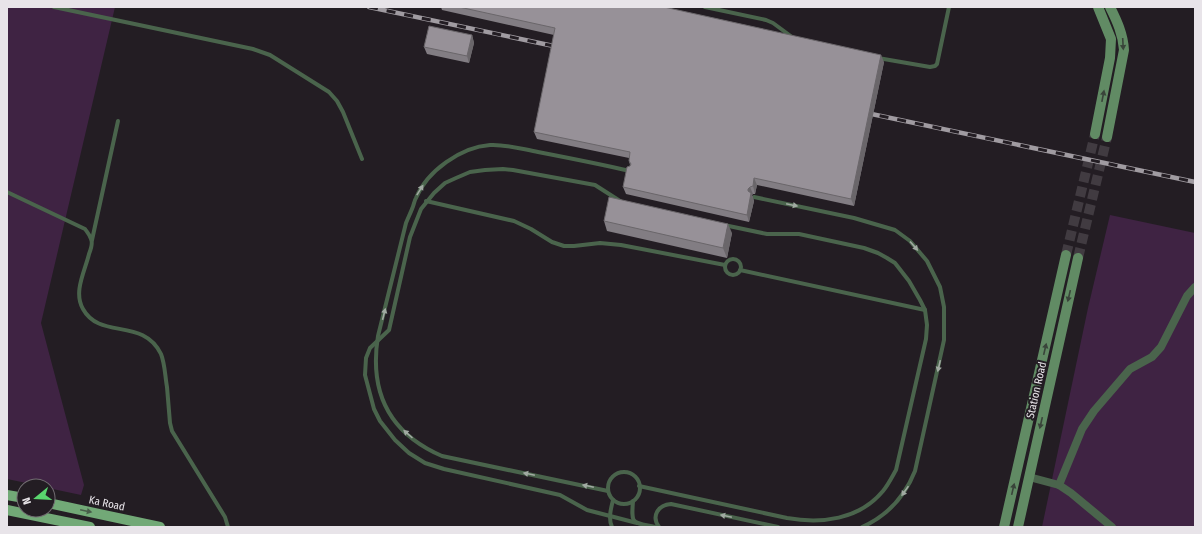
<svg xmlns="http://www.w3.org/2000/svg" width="1202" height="534" font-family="'Fira Sans Condensed',sans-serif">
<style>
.green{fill:#3f2343}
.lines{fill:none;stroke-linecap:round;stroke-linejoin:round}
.secondary-tunnel{stroke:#413b41;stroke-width:10;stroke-dasharray:10 5;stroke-linecap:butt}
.lane{stroke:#4a644c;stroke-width:4}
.street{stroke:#4a644c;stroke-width:8}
.secondary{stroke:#618b64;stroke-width:10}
.primary{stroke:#72a977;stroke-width:10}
.rail-casing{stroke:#a09ba1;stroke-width:4.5}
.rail{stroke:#231d23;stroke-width:3;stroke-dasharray:9;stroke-linecap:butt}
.wall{fill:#827d83}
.shaded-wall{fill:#6a666a}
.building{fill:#979198;stroke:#6a666a}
.oneway{fill:#39443a}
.oneway2{fill:#a1aaa2}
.oneway3{fill:#475c49}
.labels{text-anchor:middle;stroke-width:4;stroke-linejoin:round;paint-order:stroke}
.street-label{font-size:11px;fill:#e8e4e9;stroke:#231d23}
</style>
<rect width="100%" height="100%" fill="#231d23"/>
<g class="green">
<polygon points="7,7 115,7 41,323 84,485 81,495 48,488 48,486 41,486 7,479"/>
<polygon points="1110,215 1195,233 1195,527 1042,527 1088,308"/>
</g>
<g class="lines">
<g class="secondary-tunnel">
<polyline points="1066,255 1095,134"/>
<polyline points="1078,258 1107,137"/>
</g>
<g class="lane">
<polyline points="54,7 234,45 253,49 270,55 329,92 337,101 343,112 362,159"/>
<polyline points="705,7 766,20 773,23 792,37"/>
<polyline points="878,58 930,67 935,66 937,64 949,7"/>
<path d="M7,192L85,229C87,232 90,235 91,239C93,243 91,249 89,254C85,271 73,292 83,309C100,340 143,317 161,354C165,364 165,376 167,387C168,399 169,411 170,423L172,431L225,517L228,527"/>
<path d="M754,197L854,218L895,230L910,241L927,261L940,287L944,307V340L915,471C905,496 887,516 862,527"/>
<polyline points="426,201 514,221 531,229 552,242 564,246 574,246 600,243 621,245 725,265"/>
<polyline points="620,201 595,185 513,170 503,169 485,170 470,172 456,178 445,183 434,193 421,209 410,237 389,330 370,348 366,358 365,375 374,409 380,421 395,440 409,453 425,463 444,469 560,495 587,510 637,523"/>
<polyline points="92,240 118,121"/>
<circle cx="733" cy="267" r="8"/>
<polyline points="740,270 925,310"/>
<circle cx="624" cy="488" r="16"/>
<path d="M639,486L787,518C821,524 859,520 883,491C888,485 892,477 896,470L926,339L927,325L925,310L920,300L909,281L895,263L887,258L878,253L864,248L799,234H767L724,225"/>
<path d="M608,491L442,456C389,433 369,392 378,336L406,223C408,218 410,214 412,209C414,205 414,201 416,198C427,171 461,147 490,145C505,144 522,149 538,152C569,158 600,164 630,171"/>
<path d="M633,501C631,525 632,522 655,527"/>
<path d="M612,527C608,519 611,508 613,500"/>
<path d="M659,527C651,516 658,505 671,504L778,527"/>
</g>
<g class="street">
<polyline points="1029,477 1059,485 1071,493 1112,527"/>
<polyline points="1059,485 1082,429 1094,411 1130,369 1152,357 1161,347 1187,296 1195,287"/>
</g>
<g class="secondary">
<polyline points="1095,134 1110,58 1111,39 1098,7"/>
<path d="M1107,137L1124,50C1123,34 1117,21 1110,7"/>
<polyline points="1004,527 1066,255"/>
<polyline points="1018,527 1078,258"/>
</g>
<g class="primary">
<polyline points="7,495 24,498"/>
<polyline points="48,503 160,527"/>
<polyline points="7,510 90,527"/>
</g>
<g class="rail-casing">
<g id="rail">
<polyline points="369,7 563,48"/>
<polyline points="862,112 1195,182"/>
</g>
</g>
<use href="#rail" class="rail"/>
</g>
<g class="wall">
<polygon points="441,7 664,7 884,62 854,206 757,185 755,194 753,194 752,195 754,201 749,222 626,194 623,187 630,165 629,161 629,158 537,139 534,132 554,35 442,10"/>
<polygon points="472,35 474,43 469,63 427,54 424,47"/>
<polygon points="604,221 732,233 727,258 607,231"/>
</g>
<g class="shaded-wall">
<polygon points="472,35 474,43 469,63 467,56"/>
<polygon points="881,55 884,62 854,206 851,199"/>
<polygon points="754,178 757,185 755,194 753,186"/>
<polygon points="750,187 753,194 752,195 754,201 749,222 747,215 748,189"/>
<polygon points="728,224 732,233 727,258 723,248"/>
</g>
<g class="building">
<polygon points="459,7 664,7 881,55 851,199 754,178 753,186 750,187 748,189 748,191 751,193 747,215 623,187 627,167 630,166 631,164 629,161 630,152 534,132 555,28"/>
<polygon points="429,26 472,35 467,56 424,47"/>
<polygon points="609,197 728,224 723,248 604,221"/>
</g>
<defs><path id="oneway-solid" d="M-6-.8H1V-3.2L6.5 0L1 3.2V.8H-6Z"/></defs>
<g class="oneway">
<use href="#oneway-solid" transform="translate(1123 44) rotate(87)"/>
<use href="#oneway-solid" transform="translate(1103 96) rotate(-79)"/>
<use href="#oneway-solid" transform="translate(1069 296) rotate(103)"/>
<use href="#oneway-solid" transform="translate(1045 349) rotate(-77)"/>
<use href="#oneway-solid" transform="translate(1041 423) rotate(103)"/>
<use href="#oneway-solid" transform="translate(1013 489) rotate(-77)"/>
</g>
<g class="oneway2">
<use href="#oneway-solid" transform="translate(420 190) rotate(-58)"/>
<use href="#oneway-solid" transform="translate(792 205) rotate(12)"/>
<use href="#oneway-solid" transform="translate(914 246) rotate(49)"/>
<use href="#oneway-solid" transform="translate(384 314) rotate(-76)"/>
<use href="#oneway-solid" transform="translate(939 366) rotate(103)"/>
<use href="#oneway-solid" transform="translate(408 434) rotate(-138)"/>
<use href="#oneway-solid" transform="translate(529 474) rotate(-168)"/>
<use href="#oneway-solid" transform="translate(588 486) rotate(-168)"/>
<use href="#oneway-solid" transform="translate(905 491) rotate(125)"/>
<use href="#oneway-solid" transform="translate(726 516) rotate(-168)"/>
</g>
<use class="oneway3" href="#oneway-solid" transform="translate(86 511) rotate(12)"/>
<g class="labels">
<g class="street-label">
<text transform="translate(1036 390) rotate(-77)" y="4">Station Road</text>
<text transform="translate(107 503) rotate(12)" y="4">Ka Road</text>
</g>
</g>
<rect width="1202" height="534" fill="none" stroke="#e8e4e9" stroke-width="16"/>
<g transform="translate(36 498) rotate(252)"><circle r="19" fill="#231d23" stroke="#726d72"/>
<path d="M0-3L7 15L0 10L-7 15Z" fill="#5ad56e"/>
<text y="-6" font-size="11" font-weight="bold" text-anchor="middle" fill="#e8e4e9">N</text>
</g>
</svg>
